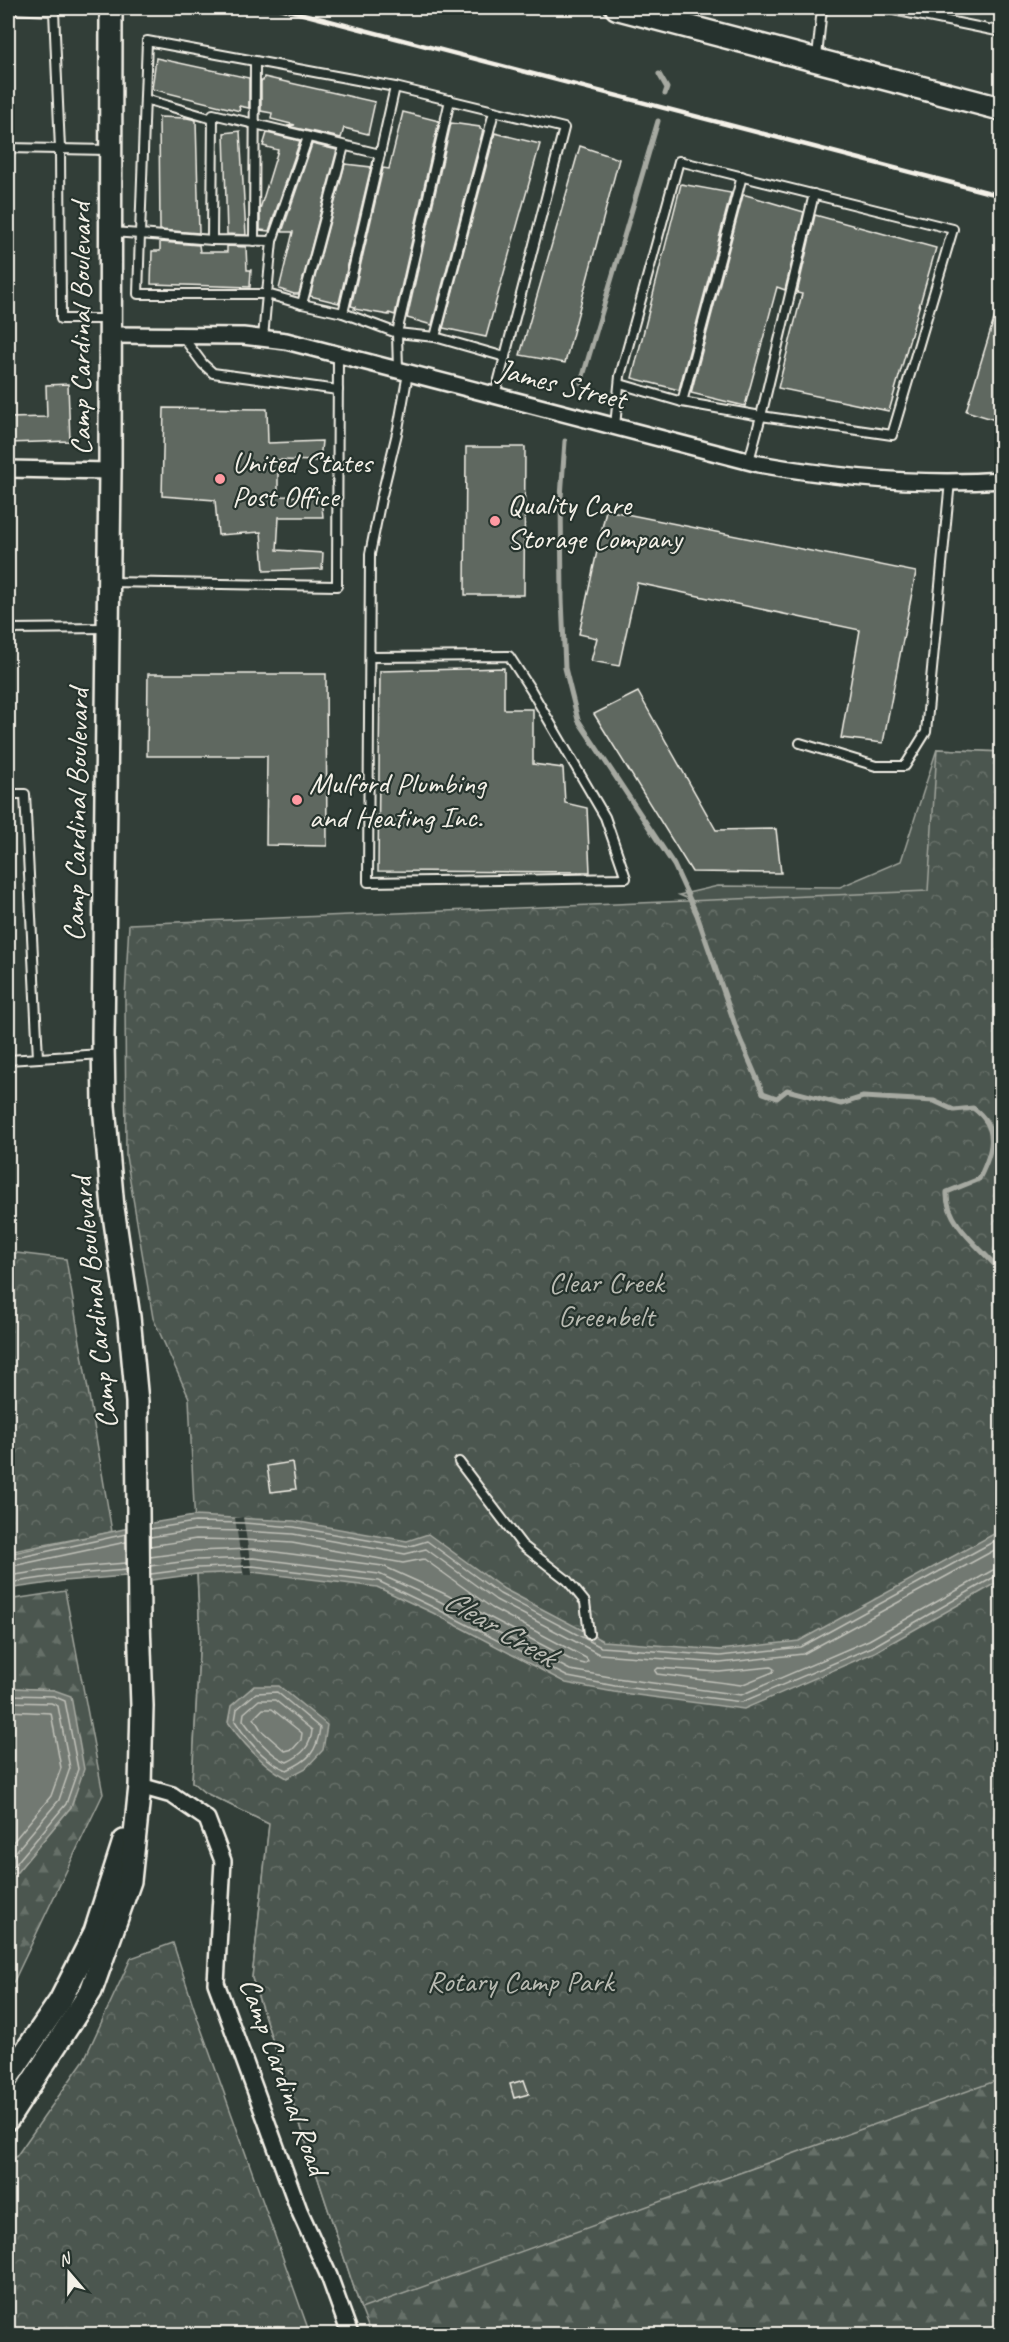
<svg xmlns="http://www.w3.org/2000/svg" width="1009" height="2342" font-family="Caveat,sans-serif">
<style>
.grass{fill:#4c564f;stroke:#a0a49c;stroke-width:1.5}
.forest{fill:url(#forest-firs);stroke:#a0a49c;stroke-width:1.5}
.park{fill:url(#park-crowns);stroke:#a0a49c;stroke-width:1.5}
.water{fill:#727972;stroke:#a6a9a1;stroke-width:1.5}
.pier{fill:#323e38}
.lines{fill:none;stroke-linecap:round;stroke-linejoin:round}
.shore{stroke:#c0c1b9;stroke-width:1.5}
.stream{stroke:#a6a9a1;stroke-width:5}
.building{fill:#5f6861;stroke:#f4f1e8;stroke-width:1.5}
.lane-casing{stroke:#f4f1e8;stroke-width:12}
.street-casing{stroke:#f4f1e8;stroke-width:20}
.secondary-casing{stroke:#f4f1e8;stroke-width:26}
.primary-casing{stroke:#f4f1e8;stroke-width:27}
.lane{stroke:#26332d;stroke-width:8}
.street{stroke:#26332d;stroke-width:15}
.secondary{stroke:#26332d;stroke-width:21}
.primary{stroke:#26332d;stroke-width:22}
.rail{stroke:#f4f1e8;stroke-width:4.5}
.poi-dot{fill:#ff9aa2;stroke:#26332d;stroke-width:2}
.labels{text-anchor:middle;stroke-width:4.5;stroke-linejoin:round;paint-order:stroke}
.street-label{font-size:30px;fill:#f4f1e8;stroke:#26332d}
.poi-label{font-size:30px;fill:#f4f1e8;stroke:#26332d;text-anchor:start}
.park-label{font-size:30px;fill:#b9bbb2;stroke:#26332d}
.water-label{font-size:32px;font-style:italic;fill:#babbb3;stroke:#26332d}
</style>
<defs>
<pattern id="forest-firs" width="22" height="20" patternUnits="userSpaceOnUse" patternTransform="scale(1.5)"><rect width="22" height="20" fill="#4c564f"/><path d="M5 1l3.5 6h-7zM16 11l3.5 6h-7z" fill="#666f68"/></pattern>
<pattern id="park-crowns" width="20" height="18" patternUnits="userSpaceOnUse" patternTransform="scale(1.5)"><rect width="20" height="18" fill="#4c564f"/><path d="M2 6a3 3 0 1 1 6 0M12 15a3 3 0 1 1 6 0" fill="none" stroke="#666f68"/></pattern>
</defs>
<rect width="100%" height="100%" fill="#323e38"/>
<filter id="ink" filterUnits="userSpaceOnUse"><feTurbulence type="fractalNoise" baseFrequency=".0167" numOctaves="2"/><feDisplacementMap in="SourceGraphic" scale="12" xChannelSelector="R" yChannelSelector="G"/><feConvolveMatrix kernelMatrix="1 2 1 2 8 2 1 2 1" color-interpolation-filters="sRGB"/></filter>
<g filter="url(#ink)">
<polygon class="grass" points="937,749 1001,752 956,904 746,923 679,895 718,886 840,887 901,861"/>
<g class="forest">
<polygon points="197,1574 1001,1580 1001,2334 371,2334 361,2309 252,1978 269,1824 204,1792 192,1782 200,1636"/>
<polygon points="65,1591 103,1794 13,1983 8,1988 8,1876 17,1872 71,1807 54,1690 13,1688 8,1689 8,1600"/>
</g>
<g class="park">
<polygon points="937,749 1001,752 1001,2079 361,2309 252,1978 269,1824 204,1792 192,1782 200,1636 189,1398 153,1318 126,1156 125,997 129,924 928,891"/>
<polygon points="8,1252 66,1259 112,1532 8,1552"/>
<polygon points="173,1943 198,2020 310,2334 8,2334 8,2168 84,2060 131,1958"/>
</g>
<g class="water">
<polygon points="194,1516 294,1521 407,1541 428,1534 504,1589 603,1641 720,1650 799,1641 1001,1530 1002,1580 875,1652 744,1709 614,1692 566,1683 433,1613 377,1587 252,1572 197,1574 152,1580 126,1576 64,1581 8,1589 8,1554 152,1523"/>
<path d="M254,1686H279L327,1725L323,1750L306,1768L287,1778C262,1765 244,1745 228,1722L231,1706Z"/>
<polygon points="13,1688 54,1690 71,1696 84,1769 71,1807 17,1872 8,1876 8,1689"/>
</g>
<g class="pier">
<polygon points="243,1517 252,1572 252,1575 244,1575 243,1572 235,1518"/>
<polygon points="152,1520 152,1583 126,1579 126,1525"/>
</g>
<g class="lines">
<g class="shore">
<polyline points="150,1529 195,1522 244,1523 294,1527 407,1547 427,1541 500,1594 601,1647 720,1656 801,1647 1002,1537"/>
<polyline points="150,1537 195,1530 244,1531 293,1534 405,1554 426,1549 496,1600 599,1654 720,1663 803,1654 1002,1546"/>
<polyline points="150,1546 196,1539 244,1540 292,1543 403,1563 424,1559 492,1608 586,1658 588,1661 585,1664 573,1661 443,1593 383,1566 253,1549 195,1551 150,1557"/>
<polyline points="8,1560 126,1534"/>
<polyline points="150,1566 196,1560 253,1558 379,1574 439,1601 570,1670 616,1678 741,1695 869,1640 993,1570 1002,1568"/>
<polyline points="8,1567 126,1542"/>
<polyline points="151,1574 197,1568 252,1566 378,1581 435,1608 568,1677 615,1686 742,1702 872,1647 996,1576 1002,1576"/>
<polyline points="8,1576 62,1568 126,1563"/>
<polyline points="8,1583 63,1575 127,1570"/>
<polygon points="771,1667 774,1669 773,1672 741,1685 657,1674 655,1671 658,1668 719,1672"/>
<path d="M277,1692L320,1728C317,1752 309,1760 287,1770C265,1762 247,1740 235,1721L237,1709L256,1693Z"/>
<polyline points="8,1695 53,1696 65,1701 78,1769 66,1804 14,1866 8,1870"/>
<path d="M259,1700H275L312,1730C311,1746 302,1755 287,1762C269,1755 254,1735 243,1720L244,1713Z"/>
<polyline points="8,1702 51,1703 58,1706 70,1768 59,1800 8,1861"/>
<polygon points="263,1709 272,1709 302,1733 301,1740 293,1749 285,1751 261,1730 254,1718"/>
<polyline points="8,1711 51,1713 61,1768 51,1796 8,1848"/>
</g>
<g class="stream">
<polyline points="659,74 667,88 665,94"/>
<polyline points="581,383 658,121"/>
<path d="M565,441L561,497L562,599L565,668L578,720L674,865L697,915L740,1039L763,1093L777,1098L787,1090L841,1104L863,1097L934,1101L954,1110L973,1108C1001,1128 992,1153 979,1179L947,1192C945,1224 984,1250 1002,1273"/>
</g>
</g>
<g class="building">
<polygon points="156,58 249,78 249,108 239,106 240,111 152,89"/>
<polygon points="264,77 375,102 368,134 344,128 341,138 287,126 295,125 271,119 272,113 261,111 261,81 263,81"/>
<polygon points="403,112 439,121 395,315 389,313 389,315 354,309 355,307 351,306 383,168 389,169"/>
<polygon points="159,117 187,118 196,120 199,233 160,230"/>
<polygon points="451,123 480,127 480,129 483,130 432,325 407,318"/>
<polygon points="240,131 246,235 227,234 224,133"/>
<polygon points="267,133 300,141 269,231 260,230 260,209 278,150 263,146"/>
<polygon points="495,133 540,144 486,337 443,328"/>
<polygon points="312,144 337,150 299,294 294,294 279,289 293,232 282,232"/>
<polygon points="580,146 619,159 565,363 520,355"/>
<polygon points="345,164 371,167 339,303 310,296"/>
<polygon points="681,184 731,193 679,390 632,378"/>
<polygon points="743,195 746,195 804,212 785,290 777,287 745,406 691,393"/>
<polygon points="815,215 936,248 889,411 778,388 802,294 797,293"/>
<polygon points="160,242 199,245 200,252 227,252 227,246 246,247 247,270 251,270 250,287 151,284 152,251 160,251"/>
<polygon points="998,306 1002,306 1002,422 966,411"/>
<polygon points="68,384 70,441 8,443 8,418 47,417 46,385"/>
<polygon points="164,408 267,409 268,443 322,441 320,461 278,460 278,496 321,497 323,517 279,517 277,550 323,553 322,569 264,571 261,532 218,535 215,500 162,496"/>
<polygon points="466,447 525,447 524,595 465,595"/>
<polygon points="606,510 916,572 883,743 841,738 860,630 637,583 619,666 591,661 597,638 579,634"/>
<polygon points="504,668 504,709 533,709 533,764 563,768 565,803 587,808 590,872 378,871 380,671"/>
<polygon points="148,674 326,674 327,846 266,845 267,756 147,756"/>
<polygon points="638,692 716,830 776,829 781,873 692,872 594,714"/>
<polygon points="292,1462 296,1489 271,1492 267,1466"/>
<polygon points="524,2080 529,2094 514,2098 510,2084"/>
</g>
<g class="lines">
<g class="lane-casing">
<g id="lane">
<polyline points="884,8 1002,32"/>
<polyline points="8,9 54,11 60,149 61,319 109,319"/>
<polyline points="817,57 822,8"/>
<polyline points="255,61 395,87"/>
<polyline points="145,99 213,119"/>
<polyline points="494,112 435,337 505,357"/>
<polyline points="8,148 108,150"/>
<polyline points="380,154 343,313 397,333 450,100"/>
<polyline points="742,176 682,402 761,416 749,461"/>
<polyline points="112,232 140,234 138,294 267,294 272,241 212,240 213,114 380,154 395,87 564,128 495,395"/>
<polyline points="212,240 140,234 147,41 255,61 254,241"/>
<polyline points="272,241 308,137"/>
<polyline points="343,313 302,304 344,146"/>
<polyline points="183,337 203,364 213,373 338,390"/>
<polyline points="263,338 267,294 302,304"/>
<polyline points="398,370 397,333 435,337"/>
<polyline points="620,384 682,402"/>
<path d="M615,426L620,376L679,161C770,183 861,206 953,229L892,435L761,416L814,194"/>
<polyline points="110,582 337,586 338,355"/>
<polyline points="8,629 108,628"/>
<polyline points="370,657 509,656 531,690 605,817 626,878 368,882 370,554 381,499 398,429 408,373"/>
<polyline points="800,743 876,766 905,766 926,732 950,481"/>
<polyline points="8,794 25,794 38,1058"/>
<polyline points="8,1060 102,1054"/>
<polyline points="459,1462 522,1545 567,1580 585,1602 589,1634"/>
</g>
</g>
<g class="street-casing">
<g id="street">
<path d="M110,335L243,336L286,341L759,464C839,478 920,486 1002,480"/>
<polyline points="8,469 110,471"/>
<polyline points="140,1786 172,1795 207,1819 223,1861 216,1983 299,2210 329,2276 350,2334"/>
</g>
</g>
<g class="secondary-casing">
<g id="secondary">
<polyline points="8,2077 60,2001 95,1932 124,1841"/>
<polyline points="8,2119 91,1991 130,1881 140,1786 142,1706 139,1621 137,1402 129,1317 113,1208 104,1106 103,1039 110,471 111,8"/>
</g>
</g>
<g class="primary-casing">
<polyline id="primary" points="617,8 1002,109"/>
</g>
<use href="#lane" class="lane"/>
<use href="#street" class="street"/>
<use href="#secondary" class="secondary"/>
<use href="#primary" class="primary"/>
<polyline class="rail" points="280,8 1002,196"/>
</g>
</g>
<g class="poi-dot">
<circle cx="220" cy="479" r="6"/>
<circle cx="495" cy="521" r="6"/>
<circle cx="297" cy="800" r="6"/>
</g>
<g class="labels">
<g class="street-label">
<text transform="translate(80 329) rotate(-90)" y="10">Camp Cardinal Boulevard</text>
<text transform="translate(562 384) rotate(14)" y="10">James Street</text>
<text transform="translate(76 815) rotate(-89)" y="10">Camp Cardinal Boulevard</text>
<text transform="translate(94 1303) rotate(-96)" y="10">Camp Cardinal Boulevard</text>
<text transform="translate(284 2076) rotate(70)" y="10">Camp Cardinal Road</text>
</g>
<g class="poi-label">
<text x="232" y="472">United States<tspan x="232" dy="34">Post Office</tspan></text>
<text x="507" y="514">Quality Care<tspan x="507" dy="34">Storage Company</tspan></text>
<text x="309" y="793">Mulford Plumbing<tspan x="309" dy="34">and Heating Inc.</tspan></text>
</g>
<g class="park-label">
<text x="606" y="1292">Clear Creek<tspan x="606" dy="34">Greenbelt</tspan></text>
<text x="520" y="1991">Rotary Camp Park</text>
</g>
<g class="water-label">
<text transform="translate(500 1627) rotate(30)" y="11">Clear Creek</text>
</g>
</g>
<rect width="1009" height="2342" fill="none" stroke="#26332d" stroke-width="30"/>
<rect x="15" y="15" width="979" height="2312" fill="none" stroke="#f4f1e8" stroke-width="2" filter="url(#ink)"/>
<g transform="translate(69 2273) rotate(340)" stroke="#26332d" stroke-width="4.5" paint-order="stroke">
<path d="M0-4.5L10 22L0 15L-10 22Z" fill="#f4f1e8"/>
<text y="-9" font-size="16" font-weight="bold" text-anchor="middle" fill="#f4f1e8">N</text>
</g>
</svg>
